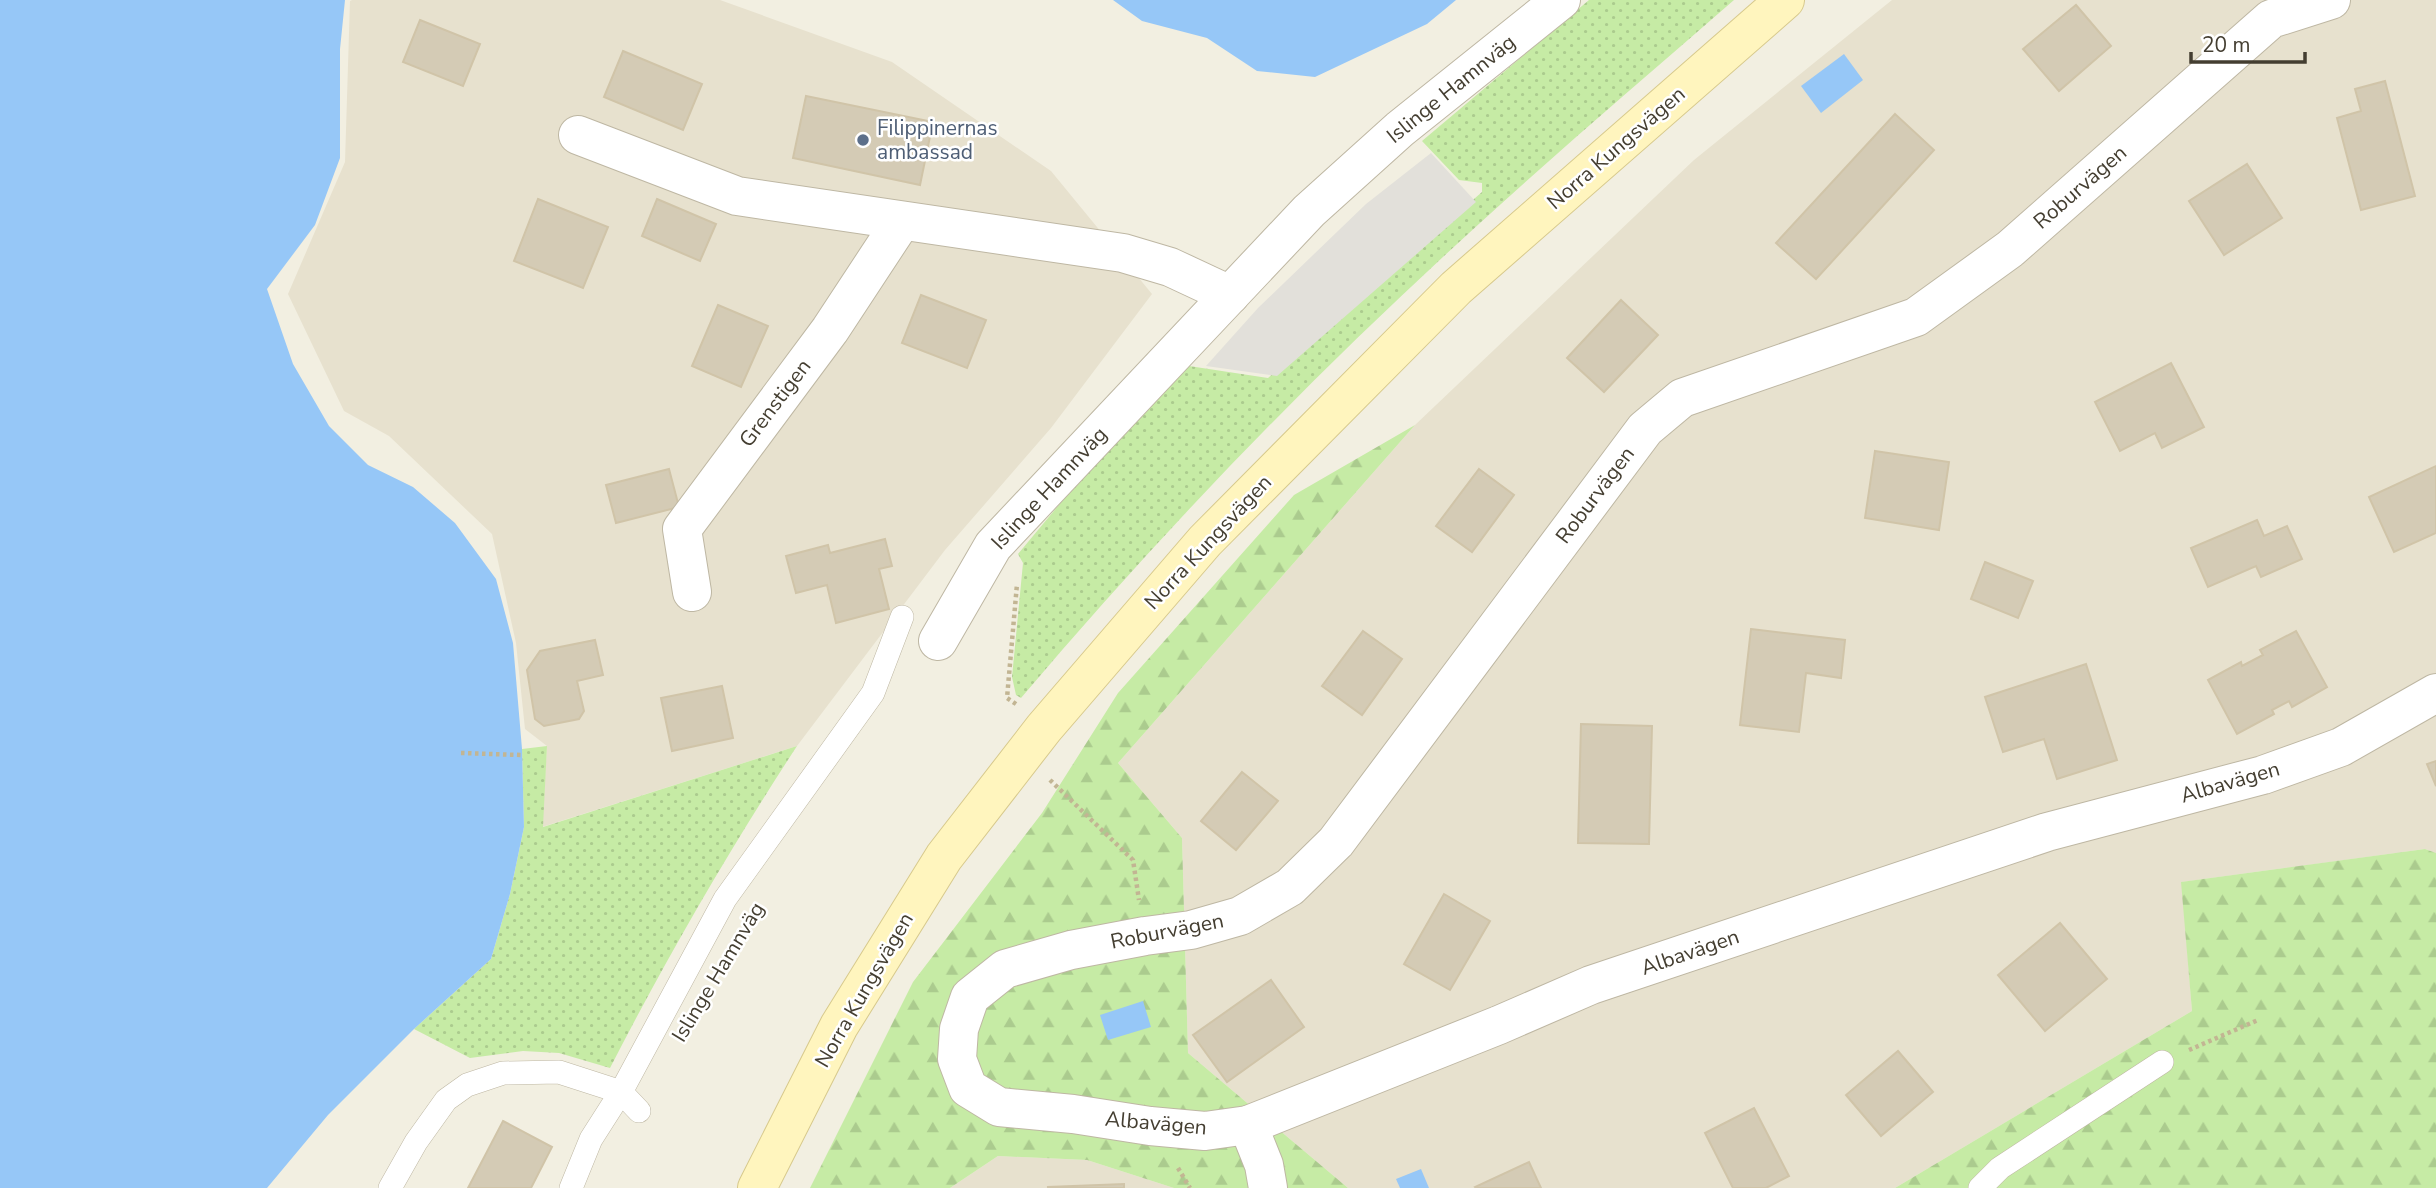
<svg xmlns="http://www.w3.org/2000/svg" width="2436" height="1188" font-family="'Nunito Sans',sans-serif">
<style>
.residential{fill:#e7e1ce}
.grass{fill:url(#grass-dots)}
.forest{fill:url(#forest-firs)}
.parking{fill:#e2e0da}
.water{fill:#96c7f7}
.building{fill:#d4cbb5;stroke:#d0c4a8;stroke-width:2}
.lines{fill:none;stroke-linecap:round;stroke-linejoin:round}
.service-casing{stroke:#beb7a3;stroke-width:24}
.minor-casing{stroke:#beb7a3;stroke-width:40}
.secondary-casing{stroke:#d7c98c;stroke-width:40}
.path{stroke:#c2b593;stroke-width:4.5;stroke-dasharray:3.5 3.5;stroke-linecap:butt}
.service{stroke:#fff;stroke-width:23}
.minor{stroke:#fff;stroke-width:38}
.secondary{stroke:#fff5be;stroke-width:38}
.service-dot{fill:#5c6f8a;stroke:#fff;stroke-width:2.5}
.labels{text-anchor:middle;stroke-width:5;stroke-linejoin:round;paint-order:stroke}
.street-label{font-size:21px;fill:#443e31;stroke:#fff}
.service-label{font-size:21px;fill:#4e5e75;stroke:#fff;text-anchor:start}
</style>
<defs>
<pattern id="grass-dots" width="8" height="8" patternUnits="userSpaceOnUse" patternTransform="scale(1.75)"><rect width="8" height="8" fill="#c6eba5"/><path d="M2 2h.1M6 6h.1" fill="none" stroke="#abcb8e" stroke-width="1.8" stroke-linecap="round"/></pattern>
<pattern id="forest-firs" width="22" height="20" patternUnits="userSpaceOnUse" patternTransform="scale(1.75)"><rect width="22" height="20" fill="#c6eba5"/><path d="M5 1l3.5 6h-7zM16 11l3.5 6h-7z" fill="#abcb8e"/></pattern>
</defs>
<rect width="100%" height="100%" fill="#f2efe1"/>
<g class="residential">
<polygon points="352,0 720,0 892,62 1051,171 1152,294 1051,428 945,550 797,746 542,827 547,746 525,729 516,643 492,534 389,436 344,411 288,294 345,162 350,1"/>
<polygon points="1892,0 2436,0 2436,853 2425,849 2182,882 2192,1011 1895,1188 1348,1188 1188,1053 1182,838 1118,763 1415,425 1694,160"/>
<polygon points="998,1156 1087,1160 1174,1188 950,1188"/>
</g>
<g class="grass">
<path d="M1589,0H1734C1649,74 1563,147 1480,223C1317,371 1163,530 1021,698L1016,695L1012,677L1023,563L1018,554L1068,494L1189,366L1268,378L1482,192V183L1459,180L1422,141Z"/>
<path d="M547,746L543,827L797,746C729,850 667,957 610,1068L559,1053L523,1051L470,1058L414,1029L491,959L510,894L524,827L522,749Z"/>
</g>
<g class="forest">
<polygon points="1415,425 1118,763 1182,838 1188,1053 1348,1188 1174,1188 1087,1160 998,1156 950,1188 810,1188 913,982 1042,813 1118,693 1294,495"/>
<polygon points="2425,849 2436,853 2436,1188 1895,1188 2192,1011 2181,882"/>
</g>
<polygon class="parking" points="1431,153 1476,202 1277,376 1206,366 1258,308 1366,204"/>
<g class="water">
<polygon points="0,0 345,0 340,49 340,158 315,225 267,289 293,364 329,426 368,465 413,487 455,523 496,579 513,643 522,749 524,827 510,894 491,959 414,1029 328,1115 267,1188 0,1188"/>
<polygon points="1113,0 1456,0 1427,24 1315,77 1257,71 1207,38 1142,21"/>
<polygon points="1844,54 1863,80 1821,113 1801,86"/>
<polygon points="1143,1001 1151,1027 1108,1040 1100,1015"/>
<polygon points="1421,1169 1429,1188 1400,1188 1396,1179"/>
</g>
<g class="building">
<polygon points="2076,5 2111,46 2059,91 2023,49"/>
<polygon points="420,20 480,44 463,86 403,62"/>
<polygon points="623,51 702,84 683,130 604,97"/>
<polygon points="2385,81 2415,196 2361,210 2337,118 2361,111 2355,89"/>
<polygon points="806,96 933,122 920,185 793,158"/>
<polygon points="1895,114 1934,150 1816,279 1776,243"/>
<polygon points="2247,164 2282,218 2224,255 2189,201"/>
<polygon points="538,199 608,227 583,288 514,261"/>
<polygon points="657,199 716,224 700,261 642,236"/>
<polygon points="921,295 986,320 967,368 902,343"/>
<polygon points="1621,300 1658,335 1604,392 1567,358"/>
<polygon points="718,305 768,326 741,387 692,366"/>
<polygon points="2171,363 2204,427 2162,448 2155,433 2120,451 2095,402"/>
<polygon points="1875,451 1949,462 1939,530 1865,518"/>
<polygon points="2436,466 2436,533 2394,552 2369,497"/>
<polygon points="669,469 679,507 616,523 606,485"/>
<polygon points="1479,469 1514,495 1472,552 1436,526"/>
<polygon points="2257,520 2264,536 2287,526 2302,559 2261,577 2256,566 2208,587 2191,548"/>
<polygon points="885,539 892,566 879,569 889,609 836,623 827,585 796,593 786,556 828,545 830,553"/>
<polygon points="1985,562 2033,581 2018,618 1971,599"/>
<polygon points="1751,629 1845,640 1841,678 1806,673 1799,732 1740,725"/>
<polygon points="1363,631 1402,659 1362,715 1322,686"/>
<polygon points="2296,631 2327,687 2292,707 2289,701 2272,710 2274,714 2237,734 2208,680 2241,662 2242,666 2263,655 2260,650"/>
<polygon points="595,640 603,675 577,681 584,711 579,719 544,726 535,719 527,670 540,651"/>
<polygon points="2086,664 2117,760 2057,779 2044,739 2003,752 1985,697"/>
<polygon points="722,686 733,738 672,751 661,698"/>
<polygon points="1581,724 1652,726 1649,844 1578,843"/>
<polygon points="2436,761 2436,786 2427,764"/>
<polygon points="1242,772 1278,801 1236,850 1201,821"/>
<polygon points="1444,894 1490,921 1450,990 1404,964"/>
<polygon points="2060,923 2107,979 2045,1031 1998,975"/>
<polygon points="1271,980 1304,1027 1227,1082 1193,1035"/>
<polygon points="1898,1051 1933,1092 1881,1136 1846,1095"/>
<polygon points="1754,1108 1789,1176 1766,1188 1733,1188 1705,1133"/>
<polygon points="503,1121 552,1147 531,1188 468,1188"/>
<polygon points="1529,1162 1541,1188 1476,1188 1475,1187"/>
<polygon points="1124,1184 1124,1188 1047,1187"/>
</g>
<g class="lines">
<g class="service-casing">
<g id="service">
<polyline points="390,1188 416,1142 446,1100 467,1085 503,1073 559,1072 621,1092 639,1111"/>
<polyline points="571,1188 591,1139 621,1092 725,899 873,693 902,617"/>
<polyline points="1980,1188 2000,1168 2162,1062"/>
</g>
</g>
<g class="minor-casing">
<g id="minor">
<polyline points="2331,0 2271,19 2010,249 1916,317 1682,398 1645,429 1336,842 1290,887 1240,916 1191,930 1145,936 1071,950 1005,969 970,997 959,1029 957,1059 968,1088 999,1107 1073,1114 1150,1126 1205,1131 1248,1125 1499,1025 1591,985 2047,832 2263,775 2341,747 2436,693"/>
<polyline points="578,135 737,196 1123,253 1170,267 1230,295"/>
<polyline points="692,592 682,529 830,330 901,222"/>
<polyline points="938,641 993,546 1309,211 1400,129 1561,0"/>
<polyline points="1248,1125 1264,1165 1268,1188"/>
</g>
</g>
<g class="secondary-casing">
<polyline id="secondary" points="757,1188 839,1026 944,857 1044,728 1205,541 1456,288 1785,0"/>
</g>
<g class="path">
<polyline points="1016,704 1007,698 1017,584"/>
<polyline points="461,753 521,755"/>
<polyline points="1050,780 1133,860 1139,900"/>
<polyline points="2189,1050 2258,1020"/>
<polyline points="1178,1168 1190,1188"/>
</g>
<use href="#service" class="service"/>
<use href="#minor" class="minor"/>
<use href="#secondary" class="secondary"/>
</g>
<circle class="service-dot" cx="863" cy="140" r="7"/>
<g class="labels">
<g class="street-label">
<text transform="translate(1451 89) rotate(-39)" y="7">Islinge Hamnväg</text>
<text transform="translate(1616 148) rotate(-41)" y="7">Norra Kungsvägen</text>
<text transform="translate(2080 187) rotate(-41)" y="7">Roburvägen</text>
<text transform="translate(775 403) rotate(-53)" y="7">Grenstigen</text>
<text transform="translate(1049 488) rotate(-47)" y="7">Islinge Hamnväg</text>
<text transform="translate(1595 495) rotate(-53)" y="7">Roburvägen</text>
<text transform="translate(1208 542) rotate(-47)" y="7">Norra Kungsvägen</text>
<text transform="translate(2230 782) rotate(-16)" y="7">Albavägen</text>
<text transform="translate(1167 931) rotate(-11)" y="7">Roburvägen</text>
<text transform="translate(1690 952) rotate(-19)" y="7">Albavägen</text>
<text transform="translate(718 972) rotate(-59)" y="7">Islinge Hamnväg</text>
<text transform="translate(864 990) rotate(-60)" y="7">Norra Kungsvägen</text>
<text transform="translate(1156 1123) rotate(5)" y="7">Albavägen</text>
</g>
<g class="service-label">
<text x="877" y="135">Filippinernas<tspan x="877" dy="24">ambassad</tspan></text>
</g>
</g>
<path d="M2191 52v10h114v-10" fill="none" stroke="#443e31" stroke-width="3.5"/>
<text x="2202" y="52" font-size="21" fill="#443e31" stroke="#ffffff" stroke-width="5" paint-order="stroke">20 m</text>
</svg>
